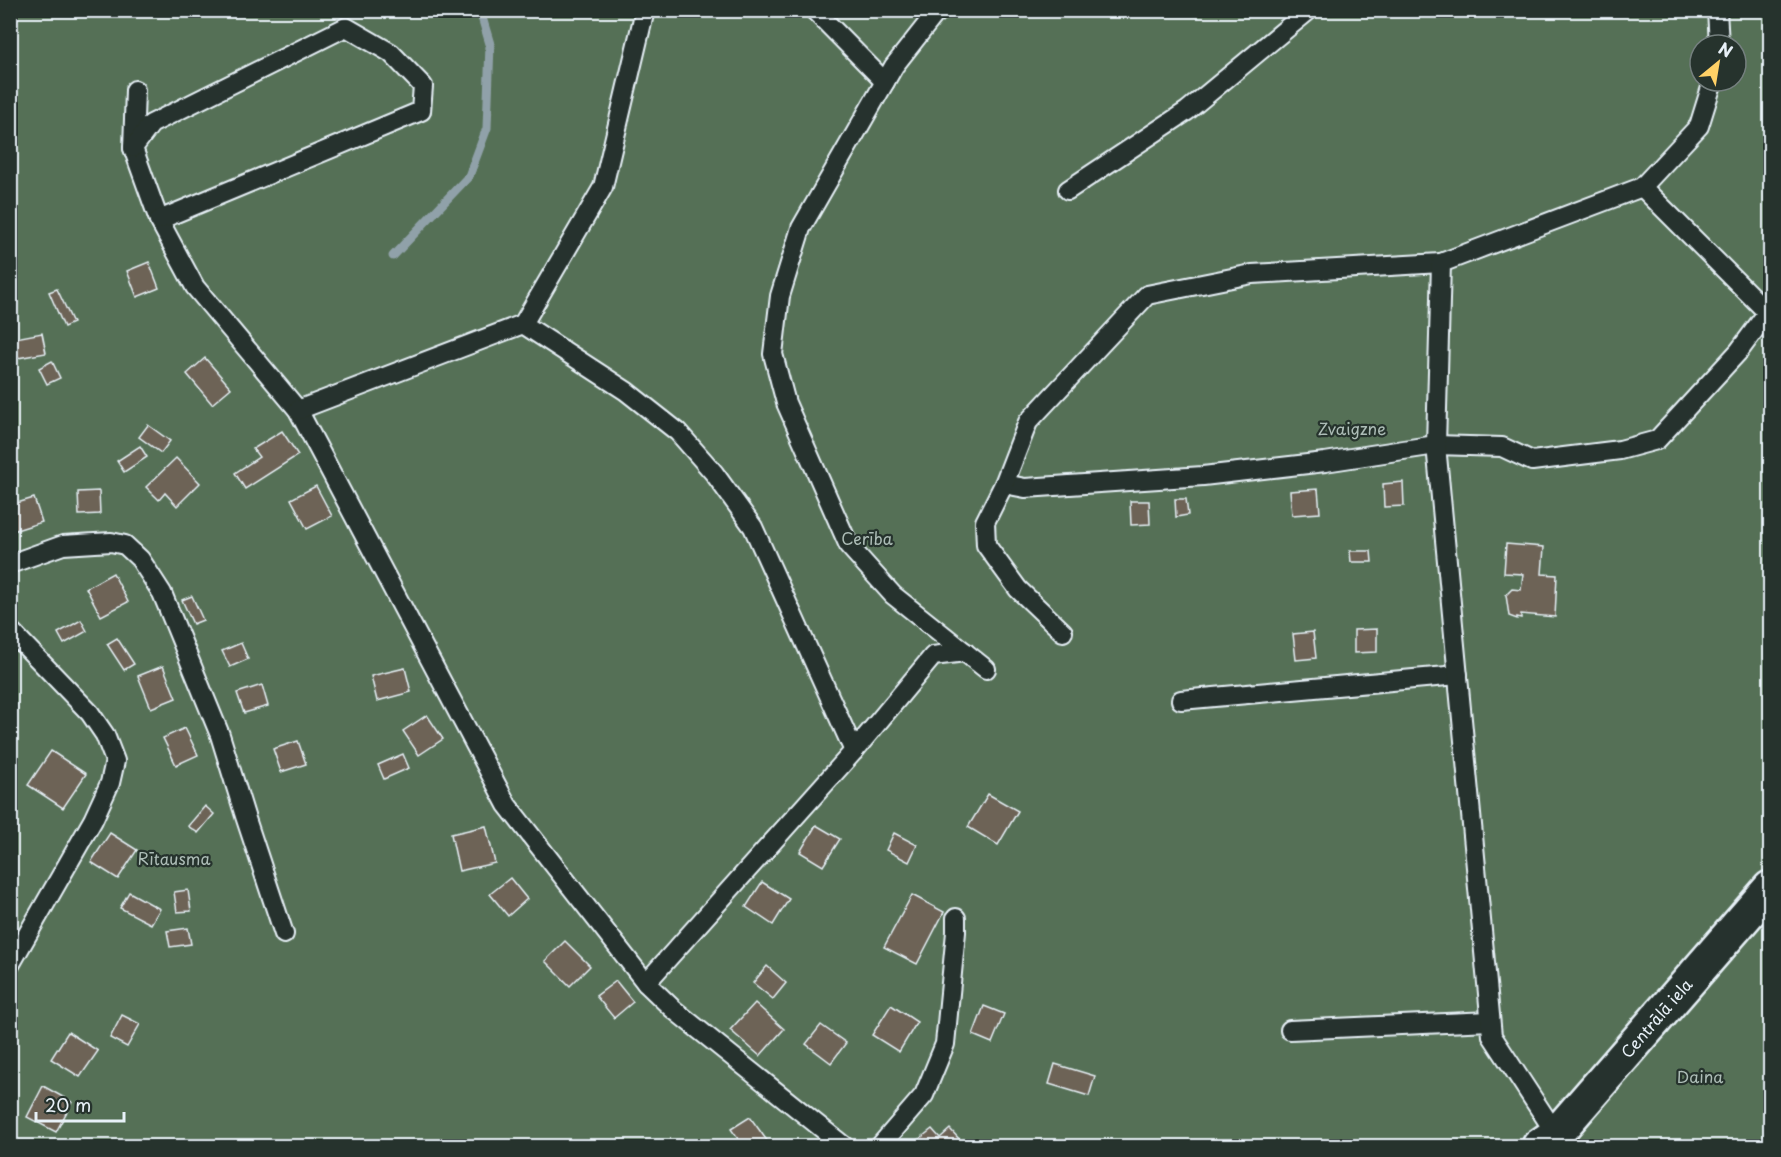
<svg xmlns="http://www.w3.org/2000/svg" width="1781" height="1157" font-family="'Playpen Sans',sans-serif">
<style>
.green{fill:#557056;stroke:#9eb0a7;stroke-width:1.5;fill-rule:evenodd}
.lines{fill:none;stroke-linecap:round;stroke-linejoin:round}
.stream{stroke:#90a1a9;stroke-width:9}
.building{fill:#6d6456;stroke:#e8f1f8;stroke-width:1.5}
.lane-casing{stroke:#e8f1f8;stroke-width:22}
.secondary-casing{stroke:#e8f1f8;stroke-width:38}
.lane{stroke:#26332d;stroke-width:18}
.secondary{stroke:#26332d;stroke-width:33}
.labels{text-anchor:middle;stroke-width:4.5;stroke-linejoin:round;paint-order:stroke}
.park-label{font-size:16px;fill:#adbdb7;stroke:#26332d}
.street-label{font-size:16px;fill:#e8f1f8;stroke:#26332d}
</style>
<rect width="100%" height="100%" fill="#343d35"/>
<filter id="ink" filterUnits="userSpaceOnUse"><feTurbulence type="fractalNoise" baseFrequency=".0167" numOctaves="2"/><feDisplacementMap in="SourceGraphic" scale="12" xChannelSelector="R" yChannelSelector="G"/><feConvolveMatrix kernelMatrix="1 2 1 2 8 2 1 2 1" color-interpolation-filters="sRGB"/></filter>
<g filter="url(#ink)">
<path class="green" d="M10,11H1770V1146H11ZM1700,45H1736V81H1700Z"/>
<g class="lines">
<polyline class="stream" points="393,256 469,176 487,128 490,44 481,14 476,10"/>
</g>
<g class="building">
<polygon points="149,262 159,288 137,297 127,271"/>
<polygon points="57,289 73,323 64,327 49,292"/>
<polygon points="42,333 46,353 12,359 10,339"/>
<polygon points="205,358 231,388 212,404 187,374"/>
<polygon points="52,361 60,378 47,384 39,368"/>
<polygon points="148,425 170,441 161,453 139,437"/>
<polygon points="282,431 298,455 245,489 235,473 259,457 253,449"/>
<polygon points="140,446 147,457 124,472 117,461"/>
<polygon points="176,458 200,483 177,506 165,493 159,500 146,487"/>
<polygon points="1403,482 1404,506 1384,507 1383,484"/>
<polygon points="316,486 332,516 307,529 291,499"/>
<polygon points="1318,489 1320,513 1292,515 1290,491"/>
<polygon points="99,491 100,514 79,515 78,492"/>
<polygon points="34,498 42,522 10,532 10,505"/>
<polygon points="1175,499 1186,499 1188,515 1176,517"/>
<polygon points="1130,501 1149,501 1150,524 1131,525"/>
<polygon points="1506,544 1544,547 1542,574 1557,575 1555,617 1521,614 1521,618 1517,617 1517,619 1509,616 1506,595 1512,589 1521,590 1523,574 1504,573"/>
<polygon points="1350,551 1371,551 1372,562 1351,562"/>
<polygon points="113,573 128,602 101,616 86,588"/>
<polygon points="192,596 203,620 193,624 182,600"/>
<polygon points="81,620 87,631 64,644 58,633"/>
<polygon points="1377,629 1377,652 1354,653 1354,630"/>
<polygon points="1313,632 1316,658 1296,660 1293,634"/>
<polygon points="117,638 134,664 124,670 107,644"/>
<polygon points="241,643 248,659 230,667 222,651"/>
<polygon points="163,666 176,698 151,708 138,676"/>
<polygon points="405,668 411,692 377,701 371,676"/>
<polygon points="262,685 268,706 244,713 237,693"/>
<polygon points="427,715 443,739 419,755 403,731"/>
<polygon points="185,728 198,755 176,765 163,738"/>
<polygon points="298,741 306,764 281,772 273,749"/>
<polygon points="51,751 86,774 63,808 28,785"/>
<polygon points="403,754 409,768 384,779 378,765"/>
<polygon points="988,794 1018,811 998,845 968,827"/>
<polygon points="205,806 214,814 198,833 188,826"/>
<polygon points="816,825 840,839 823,866 800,852"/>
<polygon points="486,826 495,863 459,871 451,834"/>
<polygon points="110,833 137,850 118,879 91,862"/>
<polygon points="894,833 917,845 909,862 886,850"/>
<polygon points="510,878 527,899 508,916 490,894"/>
<polygon points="762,882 789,899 773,925 746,907"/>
<polygon points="188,890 191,911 177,912 174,892"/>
<polygon points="129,892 160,909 151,924 120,908"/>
<polygon points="912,895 944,912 917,964 884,947"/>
<polygon points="188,928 191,944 170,947 167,931"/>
<polygon points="565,941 590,966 570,986 545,961"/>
<polygon points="767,966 786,983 773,999 753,983"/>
<polygon points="616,981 633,1002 614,1018 596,996"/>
<polygon points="755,1003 784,1029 760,1056 730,1030"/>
<polygon points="891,1005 917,1022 899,1052 872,1035"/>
<polygon points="984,1006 1004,1014 992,1043 973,1035"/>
<polygon points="122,1015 140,1024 127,1047 110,1038"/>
<polygon points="821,1025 846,1043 831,1063 806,1044"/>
<polygon points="68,1032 98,1051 80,1077 51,1059"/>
<polygon points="1055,1064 1095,1076 1089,1096 1049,1084"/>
<polygon points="43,1086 72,1102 56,1132 27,1117"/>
<polygon points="750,1117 768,1142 761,1146 743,1146 731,1129"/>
<polygon points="932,1129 940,1138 950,1129 961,1141 955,1146 923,1146 918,1140"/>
</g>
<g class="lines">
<g class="lane-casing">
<g id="lane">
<polyline points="814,10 885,82"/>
<polyline points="942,10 935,14 894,66 801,228 780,296 773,354 786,403 849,546 893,595 986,669"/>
<polyline points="1717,10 1719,45"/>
<polyline points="135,90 133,148 159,220 195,287 298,410 507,805 646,983 673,1009 844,1146"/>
<polyline points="133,148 151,124 346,27 391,53 423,86 421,111 159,220"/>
<polyline points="1642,187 1768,313"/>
<polyline points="1068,190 1187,111 1309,10"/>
<polyline points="523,324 626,391 678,432 714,473 753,527 854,751"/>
<polyline points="298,410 523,324 603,187 645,10"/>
<polyline points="1004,484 1025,488 1203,476 1325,462 1436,445 1502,447 1532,461 1620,450 1657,440 1739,351 1770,309"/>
<polyline points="10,564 63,545 111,542 125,545 140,559 162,593 220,735 245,816 284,934"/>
<polyline points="10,630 90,713 105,735 115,761 110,783 93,820 10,965"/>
<polyline points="1063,632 1018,589 986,545 985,522 1004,484 1028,422 1147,295 1252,274 1441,263"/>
<polyline points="1181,700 1458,675"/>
<polyline points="646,983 854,751 933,656 965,652"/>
<polyline points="1290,1030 1490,1021"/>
<polyline points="1556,1134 1492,1036 1436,445 1441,263 1642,187 1699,126 1713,81"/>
<polyline points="880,1146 924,1095 945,1044 956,932 956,918"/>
</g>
</g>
<g class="secondary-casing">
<g id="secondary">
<path id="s1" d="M1539,1146L1556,1134L1770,888"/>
</g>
</g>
<use href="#lane" class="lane"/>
<use href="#secondary" class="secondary"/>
</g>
</g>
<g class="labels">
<g class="park-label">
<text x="1352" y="435">Zvaigzne</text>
<text x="867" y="545">Cerība</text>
<text x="174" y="865">Rītausma</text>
<text x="1700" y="1083">Daina</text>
</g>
<g class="street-label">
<text dy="6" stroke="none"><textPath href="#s1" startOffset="174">Centrālā iela</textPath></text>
</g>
</g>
<rect width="1781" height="1157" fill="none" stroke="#26332d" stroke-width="36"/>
<rect x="18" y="18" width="1745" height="1121" fill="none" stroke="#e8f1f8" stroke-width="2" filter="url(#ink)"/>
<g transform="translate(1718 63) rotate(30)"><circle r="28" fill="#26332d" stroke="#747f7e" stroke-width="1.5"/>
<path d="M0-4.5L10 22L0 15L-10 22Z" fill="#ffd166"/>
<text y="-9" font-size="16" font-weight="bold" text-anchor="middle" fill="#e8f1f8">N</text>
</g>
<path d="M36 1112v9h88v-9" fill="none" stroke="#e8f1f8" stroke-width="3"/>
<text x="45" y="1112" font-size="18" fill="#e8f1f8" stroke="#26332d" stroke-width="4.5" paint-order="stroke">20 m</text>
</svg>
